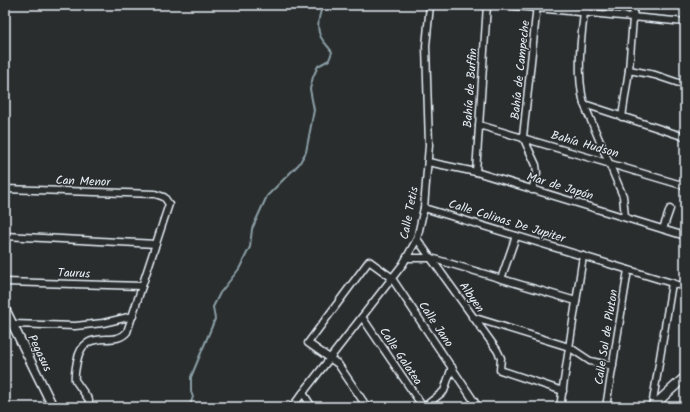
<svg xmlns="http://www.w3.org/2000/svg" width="690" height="412" font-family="Kalam,sans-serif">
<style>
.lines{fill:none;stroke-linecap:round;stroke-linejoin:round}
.stream{stroke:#8a9fa6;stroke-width:2}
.minor-casing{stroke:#e8f1f8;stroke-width:9}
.tertiary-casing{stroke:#e8f1f8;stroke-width:11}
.minor{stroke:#2a2d2e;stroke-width:6}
.tertiary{stroke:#2a2d2e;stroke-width:8}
.labels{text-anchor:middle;stroke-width:3;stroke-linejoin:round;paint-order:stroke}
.street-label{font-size:12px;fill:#e8f1f8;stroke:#2a2d2e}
</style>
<rect width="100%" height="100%" fill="#2a2d2e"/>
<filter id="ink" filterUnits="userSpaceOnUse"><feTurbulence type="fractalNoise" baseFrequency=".025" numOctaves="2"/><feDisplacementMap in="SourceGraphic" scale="8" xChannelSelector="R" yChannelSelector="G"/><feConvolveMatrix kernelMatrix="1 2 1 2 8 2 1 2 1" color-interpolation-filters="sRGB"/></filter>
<g filter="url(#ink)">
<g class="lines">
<path class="stream" d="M189,407L193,397L191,392V377L215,319L213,307L220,293L239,269L250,247L252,229L267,196L299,164L306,152L314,110L310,89L313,77L318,66L329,60L332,52C329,47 325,44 322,39C315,29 319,15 323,5"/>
<g class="minor-casing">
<g id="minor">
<polyline points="505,5 685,22"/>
<path d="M585,5C581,38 576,72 584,104L623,196L625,217"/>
<polyline points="629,70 655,75 685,85"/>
<polyline points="584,104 685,137"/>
<polyline points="622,117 629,70 634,5"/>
<polyline points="479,125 685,186"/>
<polyline points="428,162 476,172 685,236"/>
<polyline points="476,172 487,5"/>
<path d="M5,189L155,194L164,197L169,204L127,332C114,348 84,326 77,361C76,368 74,374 75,380L89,400V407"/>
<polyline points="532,190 537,173 536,165 523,137 537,5"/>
<polyline points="424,208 685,287"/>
<polyline points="663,229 670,209"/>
<polyline points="5,236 156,244"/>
<polyline points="417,239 497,350 501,358 500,370 563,391"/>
<polyline points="407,258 431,258 576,301"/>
<polyline points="501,279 516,236"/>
<polyline points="5,282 142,286"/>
<polyline points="362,317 423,407"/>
<polyline points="472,317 569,347 590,361 613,366"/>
<polyline points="13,324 75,326 103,323 133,316"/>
<polyline points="303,393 312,407"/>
<polyline points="292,407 403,264 417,239 424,208 429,145 426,46 430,5"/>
<polyline points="367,407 338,364 308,343 369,261 391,277 478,407"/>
<polyline points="424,407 444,391 452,367"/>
<polyline points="560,407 583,256"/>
<polyline points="606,407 628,270"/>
<polyline points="652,407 672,283"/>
</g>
</g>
<g class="tertiary-casing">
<g id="tertiary">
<polyline points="5,309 53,407"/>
<polyline points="652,407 685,377"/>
</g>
</g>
<use href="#minor" class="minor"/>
<use href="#tertiary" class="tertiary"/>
</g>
</g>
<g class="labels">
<g class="street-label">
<text transform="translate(520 70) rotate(-84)" y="4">Bahía de Campeche</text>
<text transform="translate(470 88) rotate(-86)" y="4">Bahía de Buffin</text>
<text transform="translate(585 144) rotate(16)" y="4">Bahía Hudson</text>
<text transform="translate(83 181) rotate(2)" y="4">Can Menor</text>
<text transform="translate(560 186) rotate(17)" y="4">Mar de Japón</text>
<text transform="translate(409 213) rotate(-79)" y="4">Calle Tetis</text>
<text transform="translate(507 221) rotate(17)" y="4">Calle Colinas De Jupiter</text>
<text transform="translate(74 273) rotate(2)" y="4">Taurus</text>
<text transform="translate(472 297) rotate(55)" y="4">Albyen</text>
<text transform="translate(436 324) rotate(56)" y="4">Calle Jano</text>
<text transform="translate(606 337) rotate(-81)" y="4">Calle Sol de Pluton</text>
<text transform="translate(40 353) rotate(64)" y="4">Pegasus</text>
<text transform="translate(401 356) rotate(56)" y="4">Calle Galatea</text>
</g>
</g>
<rect width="690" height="412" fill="none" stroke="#2a2d2e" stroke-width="20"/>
<rect x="10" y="10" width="670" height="392" fill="none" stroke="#e8f1f8" stroke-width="1.5" filter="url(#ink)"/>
</svg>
